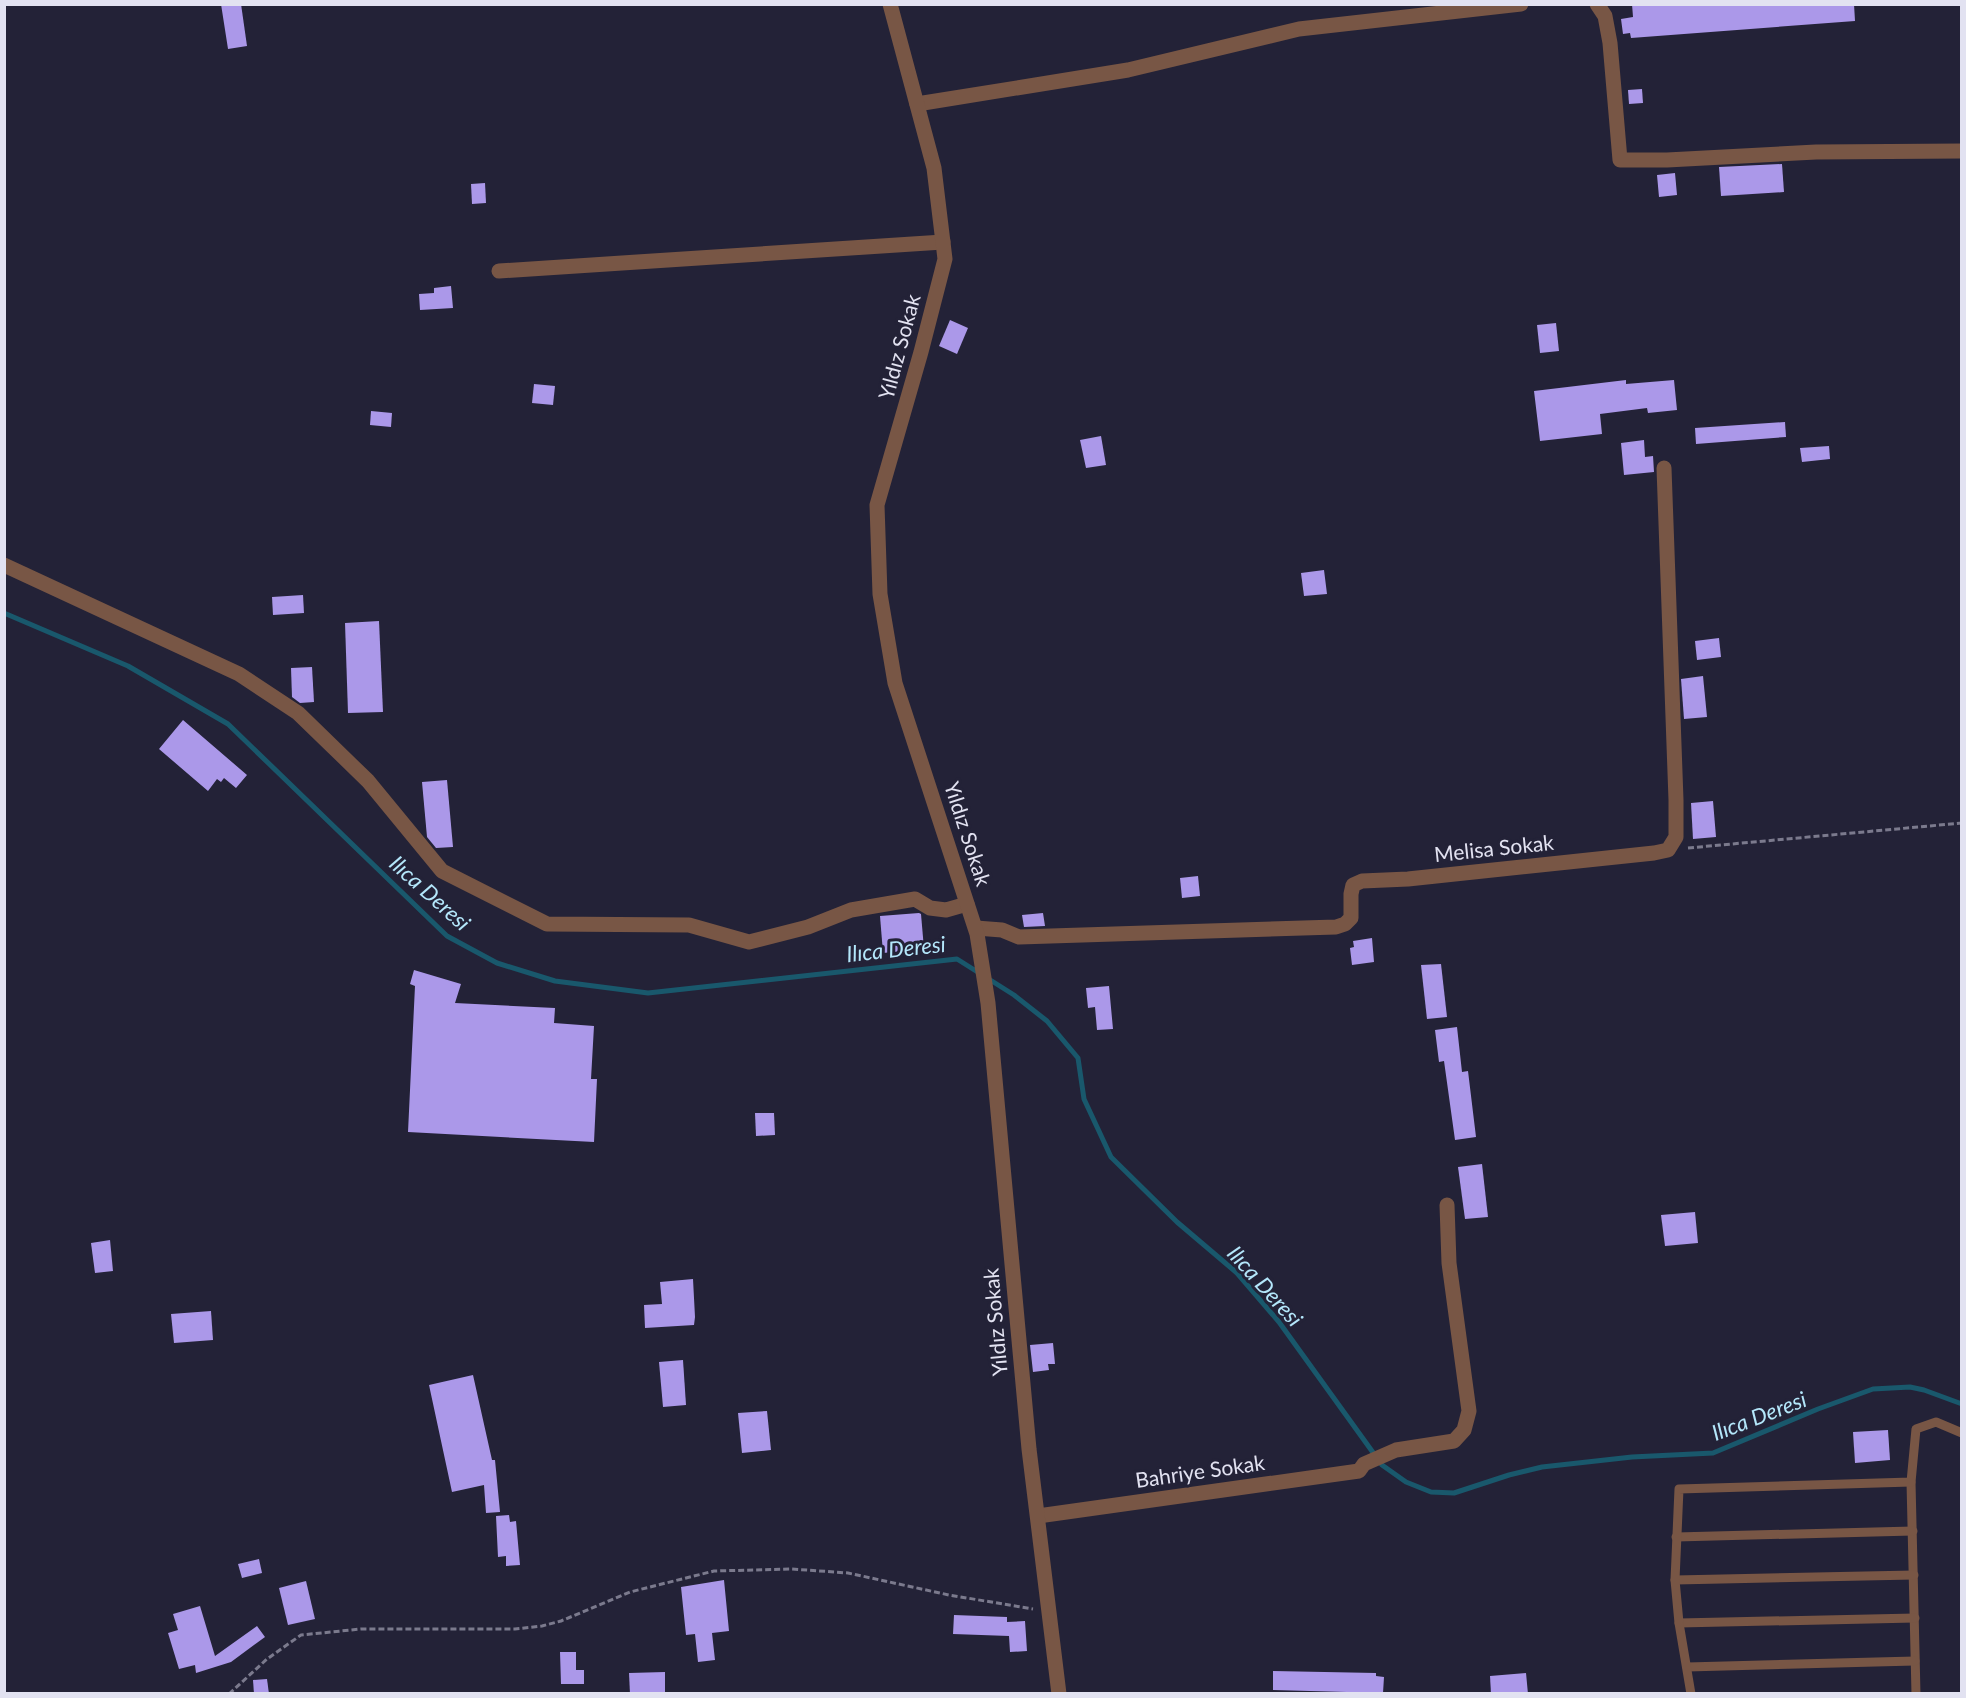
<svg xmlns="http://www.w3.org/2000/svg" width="1966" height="1698" font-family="Lato,sans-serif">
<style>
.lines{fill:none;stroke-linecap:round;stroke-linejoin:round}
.stream{stroke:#19586c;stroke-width:5}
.building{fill:#ab98e9}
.path{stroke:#7b7a8d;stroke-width:3;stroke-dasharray:6 3;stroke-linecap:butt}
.service{stroke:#785645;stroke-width:9}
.minor{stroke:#785645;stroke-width:15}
.tertiary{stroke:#785645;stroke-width:15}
.labels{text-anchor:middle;stroke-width:6;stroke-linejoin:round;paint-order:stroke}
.street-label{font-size:21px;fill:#e2e2f1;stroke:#232237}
.water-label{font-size:22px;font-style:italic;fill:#b4e7fb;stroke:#232237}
</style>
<rect width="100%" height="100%" fill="#232237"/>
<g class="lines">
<polyline class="stream" points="4,613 128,666 228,724 447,936 497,963 555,981 648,993 957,959 1014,995 1047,1021 1078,1058 1084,1099 1111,1157 1177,1222 1237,1273 1279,1322 1382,1465 1406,1482 1431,1492 1454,1493 1509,1475 1542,1467 1632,1457 1713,1453 1818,1409 1873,1389 1910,1387 1924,1390 1962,1404"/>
</g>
<g class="building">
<polygon points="221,4 241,4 247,46 228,49"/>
<polygon points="1632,4 1854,4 1855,21 1631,38 1630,33 1623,34 1621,19 1633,17"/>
<polygon points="1642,89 1643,103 1629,104 1628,90"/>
<polygon points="1782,164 1784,192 1721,196 1719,167"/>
<polygon points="1675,173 1677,195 1659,197 1657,175"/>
<polygon points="485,183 486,203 472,204 471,184"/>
<polygon points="451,286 453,308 420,310 419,294 434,293 434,288"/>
<polygon points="950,320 968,328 957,354 939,346"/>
<polygon points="1556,323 1559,351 1540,353 1537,325"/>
<polygon points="1626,380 1626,384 1674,380 1677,410 1648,413 1647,408 1600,414 1602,434 1540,441 1534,391"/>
<polygon points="534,384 555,386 553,405 532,403"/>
<polygon points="371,411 392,413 391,427 370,425"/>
<polygon points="1785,422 1786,437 1696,444 1695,428"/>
<polygon points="1101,436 1106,465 1086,468 1080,440"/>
<polygon points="1644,440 1645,457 1653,456 1654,472 1624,475 1621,443"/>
<polygon points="1829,446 1830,459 1802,462 1800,448"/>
<polygon points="1324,570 1327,594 1304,596 1301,573"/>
<polygon points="303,595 304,613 273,615 272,597"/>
<polygon points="379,621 383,712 348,713 345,623"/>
<polygon points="1719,638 1721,657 1697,660 1695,641"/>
<polygon points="312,667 314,702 300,703 292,697 291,668"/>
<polygon points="1703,676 1707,717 1684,719 1681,679"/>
<polygon points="183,720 247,775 236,788 224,778 221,782 217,779 208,791 159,749"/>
<polygon points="447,780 453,847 436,848 427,837 422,782"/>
<polygon points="1713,801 1716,837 1693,839 1691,803"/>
<polygon points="1198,876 1200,896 1182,898 1180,878"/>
<polygon points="919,913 921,914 924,949 883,953 880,916"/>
<polygon points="1043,913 1045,926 1024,927 1022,915"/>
<polygon points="1372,938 1374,962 1352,965 1350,948 1354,947 1353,941"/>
<polygon points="1441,964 1447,1017 1427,1019 1421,965"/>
<polygon points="414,970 461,984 455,1003 555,1008 554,1023 594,1026 591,1079 597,1079 594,1142 408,1132 415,986 410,984"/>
<polygon points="1109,986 1113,1029 1097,1030 1095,1007 1088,1008 1086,988"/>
<polygon points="1457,1027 1462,1072 1468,1071 1476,1137 1455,1140 1444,1061 1439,1062 1435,1030"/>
<polygon points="755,1113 774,1113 775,1135 756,1136"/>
<polygon points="1482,1164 1488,1217 1465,1219 1458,1167"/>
<polygon points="1695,1212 1698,1243 1665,1246 1661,1215"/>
<polygon points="110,1240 113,1271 95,1273 91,1243"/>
<polygon points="693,1279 695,1317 694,1325 645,1328 644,1305 662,1304 660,1282"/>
<polygon points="211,1311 213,1340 174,1343 171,1314"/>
<polygon points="1053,1343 1055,1364 1048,1364 1049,1370 1033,1372 1030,1345"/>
<polygon points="683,1360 686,1405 663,1407 659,1362"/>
<polygon points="473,1375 492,1460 495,1460 500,1512 486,1513 484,1485 452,1492 429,1385"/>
<polygon points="767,1411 771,1450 742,1453 738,1413"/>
<polygon points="1888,1430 1890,1460 1855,1463 1853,1432"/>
<polygon points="509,1515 510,1522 516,1521 520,1565 506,1566 506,1556 498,1557 496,1516"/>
<polygon points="259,1559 262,1573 242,1578 238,1564"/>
<polygon points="724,1580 729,1631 712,1633 715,1660 698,1662 695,1634 686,1635 681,1587"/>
<polygon points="306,1581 315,1619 288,1625 279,1588"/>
<polygon points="200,1606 215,1656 257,1626 265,1637 231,1662 196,1673 195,1665 179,1669 168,1633 178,1630 173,1614"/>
<polygon points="954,1615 1007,1617 1007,1622 1025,1621 1027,1651 1010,1652 1009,1636 953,1634"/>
<polygon points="560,1652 576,1652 576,1670 584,1670 584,1684 561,1684"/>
<polygon points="1273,1671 1376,1673 1376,1676 1384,1677 1383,1693 1273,1690"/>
<polygon points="665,1672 665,1694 630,1694 629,1673"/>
<polygon points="1526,1673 1528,1694 1491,1694 1490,1676"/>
<polygon points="267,1679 269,1694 254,1694 253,1680"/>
</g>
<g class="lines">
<g class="path">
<polyline points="1688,848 1962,823"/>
<polyline points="229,1694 267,1659 301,1635 361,1629 515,1629 542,1626 561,1621 630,1592 714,1571 792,1569 848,1573 949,1595 1033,1609"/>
</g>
<g class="service">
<polyline points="1911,1482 1916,1694"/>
<polyline points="1676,1537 1913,1531"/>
<polyline points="1675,1580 1914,1575"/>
<polyline points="1679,1623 1915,1618"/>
<polyline points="1687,1667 1915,1661"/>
<polyline points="1691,1694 1679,1623 1675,1580 1679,1489 1911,1482 1916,1429 1936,1422 1962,1433"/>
</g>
<g class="minor">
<polyline points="1597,4 1605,16 1610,43 1620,160 1667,160 1816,152 1962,151"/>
<polyline points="917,104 1128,70 1299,29 1521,4"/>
<polyline points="499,271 943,242"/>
<polyline points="4,565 239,674 298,713 368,781 442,871 547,924 689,925 749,942 808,927 851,910 915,899 930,908 946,910 967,904"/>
<polyline points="976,928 1002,930 1019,937 1336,927 1345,924 1351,918 1351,894 1353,885 1362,881 1408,879 1654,853 1668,850 1676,837 1676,800 1664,468"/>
<polyline points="1038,1516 1359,1471 1364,1464 1396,1450 1454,1441 1464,1430 1469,1411 1449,1263 1447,1205"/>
</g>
<polyline class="tertiary" points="890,4 934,168 945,259 921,352 877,505 880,594 895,683 977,934 988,1003 1029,1449 1059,1694"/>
</g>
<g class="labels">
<g class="street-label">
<text transform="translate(900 347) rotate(-75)" y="7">Yıldız Sokak</text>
<text transform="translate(967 834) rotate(72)" y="7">Yıldız Sokak</text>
<text transform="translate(1494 849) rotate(-6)" y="7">Melisa Sokak</text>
<text transform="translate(996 1322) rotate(-95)" y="7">Yıldız Sokak</text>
<text transform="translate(1200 1472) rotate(-8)" y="7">Bahriye Sokak</text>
</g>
<g class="water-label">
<text transform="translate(430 893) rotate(42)" y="8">Ilıca Deresi</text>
<text transform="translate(896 949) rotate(-6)" y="8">Ilıca Deresi</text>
<text transform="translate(1265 1286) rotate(48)" y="8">Ilıca Deresi</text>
<text transform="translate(1759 1416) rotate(-21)" y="8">Ilıca Deresi</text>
</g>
</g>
<rect width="1966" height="1698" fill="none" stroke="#e2e2f1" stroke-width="12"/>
</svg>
